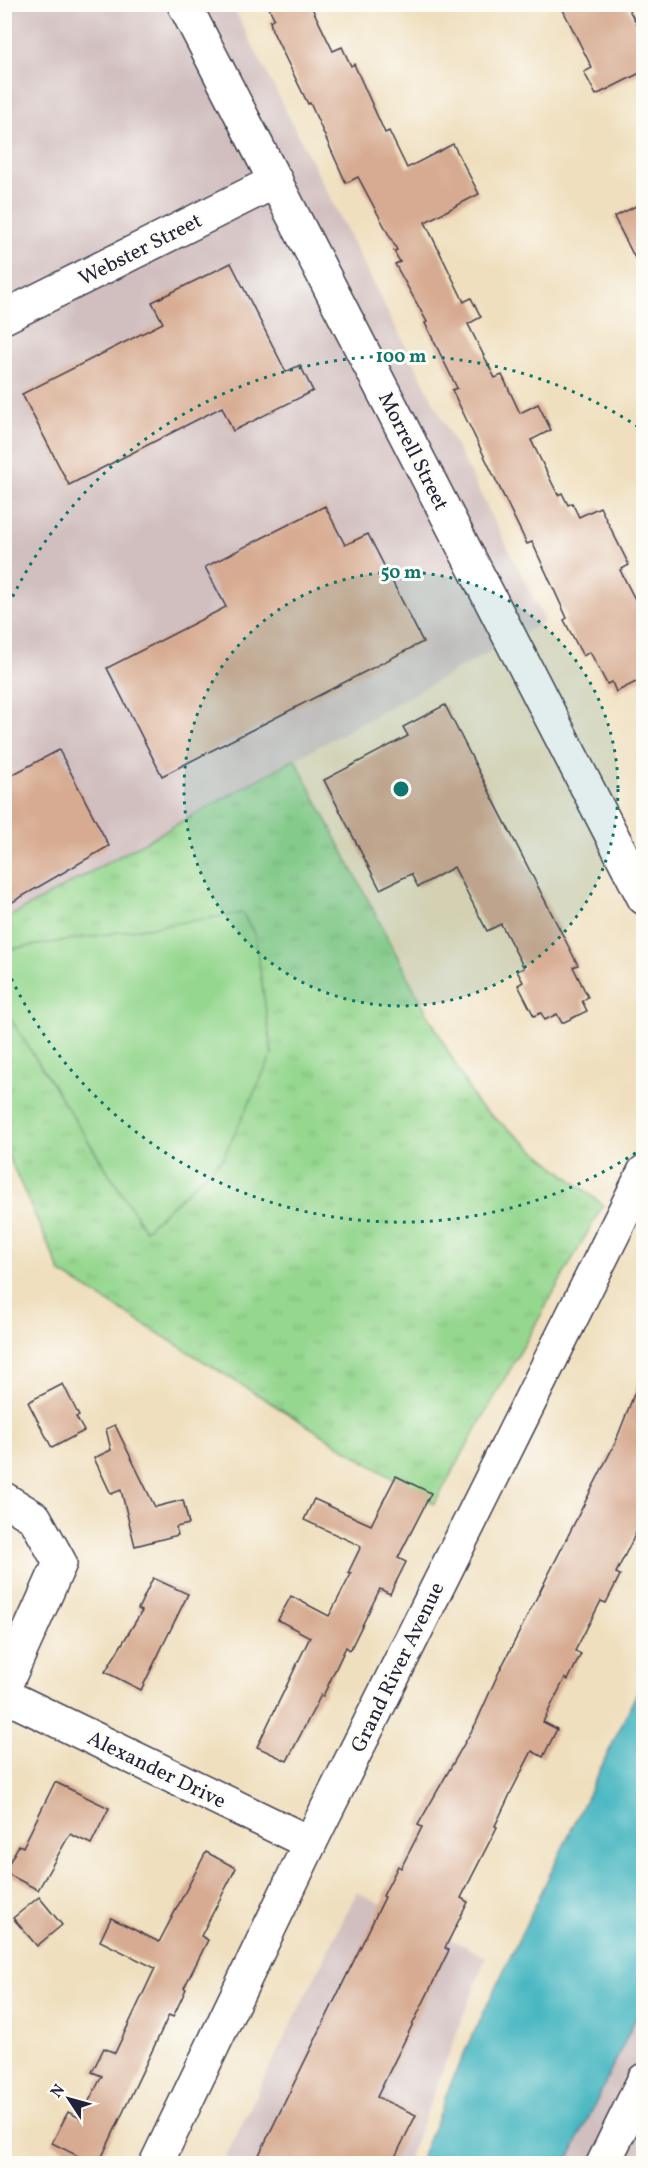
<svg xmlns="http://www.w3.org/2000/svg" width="648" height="2168" font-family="Vollkorn,serif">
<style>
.industrial{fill:#d1bfbf}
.grass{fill:url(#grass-tufts);stroke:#5c7c65;stroke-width:1.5}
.garden{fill:#95d78f;stroke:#5c7c65;stroke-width:1.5}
.water{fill:#49b7c1;stroke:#366c7e;stroke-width:1.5}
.building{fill:#d7ab91}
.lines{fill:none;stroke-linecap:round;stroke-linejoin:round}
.minor-casing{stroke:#413e4f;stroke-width:36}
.minor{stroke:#fff;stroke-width:33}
.ring{fill:none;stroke:#0f766e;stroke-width:3;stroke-dasharray:3 6}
.labels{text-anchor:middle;stroke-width:6;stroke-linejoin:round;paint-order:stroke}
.street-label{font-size:21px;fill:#22223b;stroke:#fdfcf7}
.centre{fill:#0f766e;stroke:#fdfcf7;stroke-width:3}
.ring-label{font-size:18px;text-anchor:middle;font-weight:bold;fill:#0f766e;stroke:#fdfcf7;stroke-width:6;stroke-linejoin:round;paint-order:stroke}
</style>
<defs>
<pattern id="grass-tufts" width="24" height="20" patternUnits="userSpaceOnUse" patternTransform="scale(1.5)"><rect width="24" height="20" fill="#95d78f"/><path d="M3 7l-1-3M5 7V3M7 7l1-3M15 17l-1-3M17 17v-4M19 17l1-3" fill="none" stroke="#80b87c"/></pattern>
</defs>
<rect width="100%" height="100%" fill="#fdfcf7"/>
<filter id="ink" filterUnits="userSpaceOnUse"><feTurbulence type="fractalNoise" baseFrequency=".0167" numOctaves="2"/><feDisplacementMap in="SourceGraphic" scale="12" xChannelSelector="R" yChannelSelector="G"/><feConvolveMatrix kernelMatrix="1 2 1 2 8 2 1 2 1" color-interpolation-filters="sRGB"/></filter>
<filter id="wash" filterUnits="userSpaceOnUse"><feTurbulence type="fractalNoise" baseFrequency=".008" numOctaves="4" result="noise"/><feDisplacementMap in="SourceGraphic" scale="24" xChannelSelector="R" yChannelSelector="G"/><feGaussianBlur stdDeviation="1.35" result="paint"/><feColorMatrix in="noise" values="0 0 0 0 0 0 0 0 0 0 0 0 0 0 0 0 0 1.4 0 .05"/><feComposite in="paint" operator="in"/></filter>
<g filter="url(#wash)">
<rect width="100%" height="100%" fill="#efdfbe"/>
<g class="industrial">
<polygon points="5,5 232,5 545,621 5,920"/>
<polygon points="357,1892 486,1957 407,2163 222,2164"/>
<polygon points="643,2003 643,2163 567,2163"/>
</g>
<polygon class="grass" points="295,759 410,981 477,1104 603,1205 434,1504 61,1273 5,1149 4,920"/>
<polygon class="garden" points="242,913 255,935 272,1055 223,1158 145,1230 5,1010 5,950"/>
<polygon class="water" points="643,1680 643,2003 567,2163 419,2163 458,2066"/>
<g id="blocks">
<g class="building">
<polygon points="267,4 310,4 333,51 342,47 351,66 354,64 385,133 389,131 407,168 453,144 479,194 425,222 464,302 471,298 481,317 468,324 495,378 502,375 520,413 538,404 551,430 531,440 558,495 562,493 568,505 572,503 579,517 600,507 629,565 620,570 644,617 644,678 616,692 612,682 607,684 590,652 583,656 564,620 567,618 532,542 527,544 452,390 457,388 425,323 427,322 395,264 400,262 394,251 397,250 358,177 346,183 310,103 308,104 272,30 270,21 274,18"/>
<polygon points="560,4 626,4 644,38 644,71 596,95 584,72 592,68"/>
<polygon points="644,202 644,276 614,217"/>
<polygon points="231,263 286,372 300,365 313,391 233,431 222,407 69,485 22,394 163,323 152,302"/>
<polygon points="325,506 345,545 368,534 423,642 162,776 107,668 226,607 205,567"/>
<polygon points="445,705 578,965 573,967 588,997 582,1001 587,1011 562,1023 557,1014 545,1020 541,1013 534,1016 518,985 523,982 517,971 524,968 501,924 487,931 454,867 418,887 411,874 380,889 324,780 408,736 403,727"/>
<polygon points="59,750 109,846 4,907 4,779"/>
<polygon points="642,1374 644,1374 644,1535 637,1531 616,1573 620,1575 606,1603 601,1601 575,1651 581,1654 568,1680 565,1678 543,1722 557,1729 543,1757 532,1751 511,1792 495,1826 497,1827 461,1898 468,1902 445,1948 449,1950 377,2097 416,2115 392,2163 255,2163 385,1897 383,1896 398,1866 401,1868 422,1827 418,1825 476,1723 498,1674 615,1443"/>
<polygon points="63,1384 79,1416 76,1417 84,1431 52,1448 28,1402"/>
<polygon points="115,1425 155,1507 183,1500 189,1524 176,1527 178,1535 135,1546 121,1490 111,1494 94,1458 111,1450 106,1429"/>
<polygon points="396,1476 431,1493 398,1558 406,1562 390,1594 380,1589 350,1650 346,1647 323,1696 321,1695 287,1761 257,1747 310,1637 278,1620 291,1596 329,1616 351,1574 348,1573 361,1546 304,1520 314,1499 371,1525"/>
<polygon points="153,1578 188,1594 141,1690 105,1672 142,1611 138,1609"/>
<polygon points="55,1782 109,1808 91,1844 70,1834 38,1890 4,1872 19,1845 23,1847"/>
<polygon points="206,1852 236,1868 201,1936 208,1940 184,1988 186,1989 173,2017 169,2015 99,2163 92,2163 52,2143 68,2112 80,2118 102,2076 92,2072 104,2048 115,2053 155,1968 100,1941 111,1918 159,1942"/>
<polygon points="39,1897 62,1925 37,1946 13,1918"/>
</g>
</g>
</g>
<g filter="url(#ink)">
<use href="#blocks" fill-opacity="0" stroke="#413e4f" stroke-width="1.5"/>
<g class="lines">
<g class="minor-casing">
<g id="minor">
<polyline points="184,4 644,898"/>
<polyline points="4,317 276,181"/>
<polyline points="4,1499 35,1518 60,1563 4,1688"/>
<polyline points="4,1695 310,1843"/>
<polyline points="156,2164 310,1843 644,1172"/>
<polyline points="603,2164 644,2080"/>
</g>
</g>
<use href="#minor" class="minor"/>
</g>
</g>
<circle cx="401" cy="789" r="217" fill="#0f766e" fill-opacity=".12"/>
<g class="ring">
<circle cx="401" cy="789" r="217"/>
<path d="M643 1148A433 433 0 0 1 5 965M5 613A433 433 0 0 1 643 430"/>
</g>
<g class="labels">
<g class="street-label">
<text transform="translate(140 249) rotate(-27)" y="7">Webster Street</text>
<text transform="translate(414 451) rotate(63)" y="7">Morrell Street</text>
<text transform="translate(397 1667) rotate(-64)" y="7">Grand River Avenue</text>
<text transform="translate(157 1769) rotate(26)" y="7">Alexander Drive</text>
</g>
</g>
<circle cx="401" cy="789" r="9" class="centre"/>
<g class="ring-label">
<text x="401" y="362">100 m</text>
<text x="401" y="578">50 m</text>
</g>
<rect width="648" height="2168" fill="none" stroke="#fdfcf7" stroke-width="24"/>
<g transform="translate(69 2099) rotate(306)" stroke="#fdfcf7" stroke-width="4.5" paint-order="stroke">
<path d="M0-4.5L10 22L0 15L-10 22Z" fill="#22223b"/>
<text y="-9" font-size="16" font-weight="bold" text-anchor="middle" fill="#22223b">N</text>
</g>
</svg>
